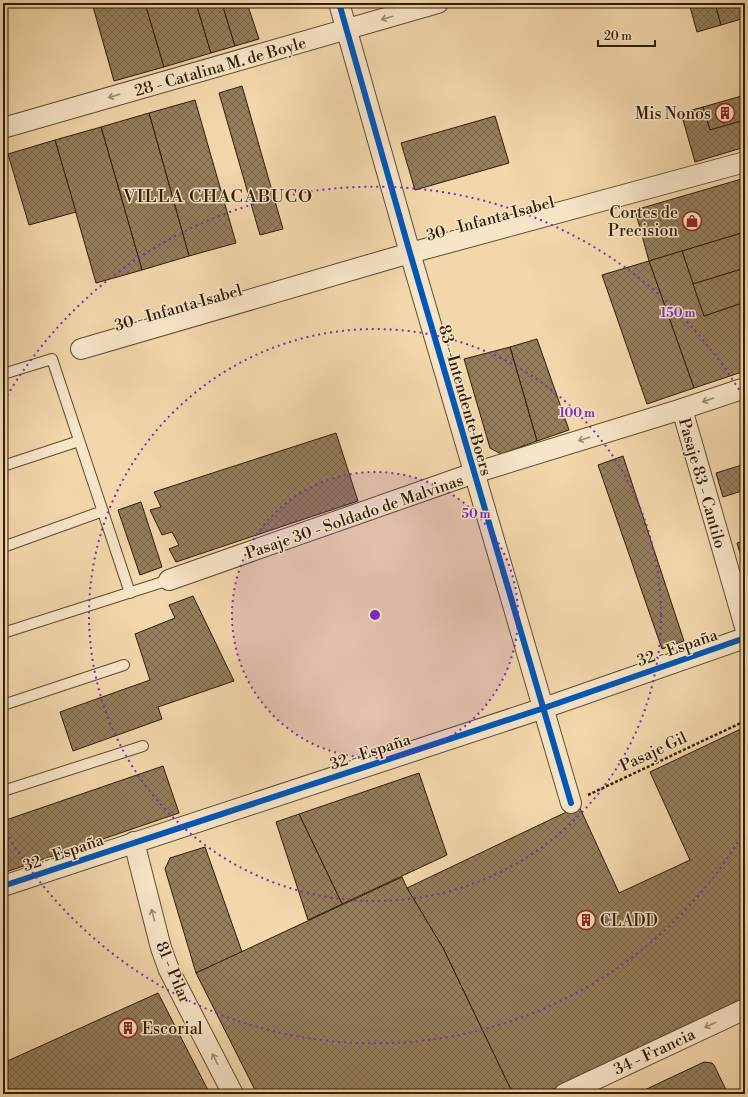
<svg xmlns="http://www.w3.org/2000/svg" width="748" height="1097" font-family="'Libre Bodoni',serif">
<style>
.building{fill:url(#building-cross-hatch);stroke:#2f1d06}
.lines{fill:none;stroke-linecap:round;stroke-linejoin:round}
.lane-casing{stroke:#604c2f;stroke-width:12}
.street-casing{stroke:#604c2f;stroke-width:22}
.path{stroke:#2f1d06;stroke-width:2.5;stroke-dasharray:3 2;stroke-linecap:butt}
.lane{stroke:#f7e5c8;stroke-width:10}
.street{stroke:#f7e5c8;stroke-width:20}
.cycleway-casing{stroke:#f7e5c8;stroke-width:8}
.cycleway{stroke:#0057b8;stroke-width:6}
.oneway{stroke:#9d8b71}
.ring{fill:none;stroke:#7b2cbf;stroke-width:2;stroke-dasharray:2 4}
.labels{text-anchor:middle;stroke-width:3;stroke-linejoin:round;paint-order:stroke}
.street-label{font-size:16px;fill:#2f1d06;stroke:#f7e5c8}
.poi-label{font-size:16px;fill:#2f1d06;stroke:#f7e5c8;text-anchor:end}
.quarter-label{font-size:18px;letter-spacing:1px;fill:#2f1d06;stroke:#f7e5c8}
.centre{fill:#7b2cbf;stroke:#f7e5c8;stroke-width:2}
.ring-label{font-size:12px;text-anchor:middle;font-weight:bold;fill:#7b2cbf;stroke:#f7e5c8;stroke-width:3;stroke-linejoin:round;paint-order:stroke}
</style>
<defs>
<pattern id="building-cross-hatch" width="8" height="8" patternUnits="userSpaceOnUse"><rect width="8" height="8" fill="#947e5c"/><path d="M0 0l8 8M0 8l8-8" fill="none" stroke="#79674a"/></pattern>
</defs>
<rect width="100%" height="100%" fill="#f2d7ab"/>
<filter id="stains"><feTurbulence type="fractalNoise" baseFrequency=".005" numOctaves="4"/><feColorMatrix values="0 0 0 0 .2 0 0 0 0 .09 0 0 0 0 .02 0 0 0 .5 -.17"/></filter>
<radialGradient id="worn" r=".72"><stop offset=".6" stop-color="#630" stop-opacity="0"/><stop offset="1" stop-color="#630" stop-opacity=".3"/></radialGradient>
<g class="building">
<polygon points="92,3 145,3 164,67 114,81"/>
<polygon points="145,3 196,3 211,53 164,67"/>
<polygon points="196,3 222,3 235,46 211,53"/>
<polygon points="222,3 247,3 259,39 235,46"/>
<polygon points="689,3 715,3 721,25 697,32"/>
<polygon points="715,3 745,3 745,18 721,25"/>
<polygon points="242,86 283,229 260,235 219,93"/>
<polygon points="745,95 745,120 710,130 703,107"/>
<polygon points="195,100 236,243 189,256 149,113"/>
<polygon points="703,107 710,130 745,120 745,147 695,162 681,113"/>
<polygon points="149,113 189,256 142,270 101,127"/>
<polygon points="495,116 509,163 415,190 401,143"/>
<polygon points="101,127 142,270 96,283 55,140"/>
<polygon points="55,140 76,212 29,225 8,154"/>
<polygon points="745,178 745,232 649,261 635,210"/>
<polygon points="745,232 745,268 693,284 682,251"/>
<polygon points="682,251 704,316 745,302 745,371 694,388 649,261"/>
<polygon points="649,261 694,388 647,404 602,275"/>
<polygon points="745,268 745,302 704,316 693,284"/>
<polygon points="537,339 569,430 537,441 510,347"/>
<polygon points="510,347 537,441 501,454 490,448 464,359"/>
<polygon points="336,433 358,501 176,562 169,549 179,545 172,532 162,535 150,510 161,507 154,492"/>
<polygon points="623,456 684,641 662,649 598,465"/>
<polygon points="745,464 745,490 723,497 716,473"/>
<polygon points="141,502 162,567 140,575 118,510"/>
<polygon points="745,541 745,569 737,543"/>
<polygon points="193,596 234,681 158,707 162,719 73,751 60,712 150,680 135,634 175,618 169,605"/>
<polygon points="745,727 745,999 543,1094 513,1094 443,948 407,888 579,806 619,893 690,860 650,772"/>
<polygon points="163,766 179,813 3,873 3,821"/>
<polygon points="419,773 447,855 342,904 299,814"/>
<polygon points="299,814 342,904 308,920 276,822"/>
<polygon points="205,847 242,952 196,973 165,869 170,858"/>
<polygon points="402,877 407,888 443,948 513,1094 257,1094 196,973"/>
<polygon points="158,993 210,1094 3,1094 3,1063"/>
<polygon points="704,1062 712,1063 714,1065 728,1094 636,1094"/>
</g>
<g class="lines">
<g class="lane-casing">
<g id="lane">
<polyline points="3,374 52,359 130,593"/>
<polyline points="3,466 79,441"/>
<polyline points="3,547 103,511"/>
<polyline points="3,633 169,580"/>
<polyline points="3,705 124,665"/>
<polyline points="3,791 143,746"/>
</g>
</g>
<g class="street-casing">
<g id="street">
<polyline points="339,3 410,253 571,803"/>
<polyline points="3,128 438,3"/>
<polyline points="81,349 410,253 745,162"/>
<polyline points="682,409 745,627"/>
<polyline points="169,580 474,473 682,409 745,388"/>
<polyline points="134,842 161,948 169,970 233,1094"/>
<polyline points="3,886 544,708 745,638"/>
<polyline points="564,1094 745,1009"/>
</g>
</g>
<polyline class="path" points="588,795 745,721"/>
<use href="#lane" class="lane"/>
<use href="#street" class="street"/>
<g class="cycleway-casing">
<g id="cycleway">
<polyline points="339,3 410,253 571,803"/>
<polyline points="3,886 544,708 745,638"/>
</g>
</g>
<use href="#cycleway" class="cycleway"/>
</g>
<defs><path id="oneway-shaft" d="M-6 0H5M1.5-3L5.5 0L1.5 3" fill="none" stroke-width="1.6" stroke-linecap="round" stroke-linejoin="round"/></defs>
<g class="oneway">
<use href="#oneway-shaft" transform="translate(387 18) rotate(164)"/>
<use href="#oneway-shaft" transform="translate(114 96) rotate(164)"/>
<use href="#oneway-shaft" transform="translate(708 400) rotate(161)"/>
<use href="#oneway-shaft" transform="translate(584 439) rotate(163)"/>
<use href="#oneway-shaft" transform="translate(153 915) rotate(-105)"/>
<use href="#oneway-shaft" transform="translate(710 1025) rotate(155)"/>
<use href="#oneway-shaft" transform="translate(215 1059) rotate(-117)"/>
</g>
<circle cx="375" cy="615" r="143" fill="#7b2cbf" fill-opacity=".12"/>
<g class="ring">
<circle cx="375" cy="615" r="143"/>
<circle cx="375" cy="615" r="286"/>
<path d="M744 832A428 428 0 0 1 4 829M4 401A428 428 0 0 1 744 398"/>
</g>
<defs>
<g id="building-ring" transform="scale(1)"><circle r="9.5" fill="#f7e5c8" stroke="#8f2418" stroke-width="1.5"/><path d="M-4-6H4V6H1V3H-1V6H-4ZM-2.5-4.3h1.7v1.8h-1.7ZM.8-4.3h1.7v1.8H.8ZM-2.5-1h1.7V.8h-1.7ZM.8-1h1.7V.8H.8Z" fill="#8f2418"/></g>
<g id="shop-ring" transform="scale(1)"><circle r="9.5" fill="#f7e5c8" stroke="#8f2418" stroke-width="1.5"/><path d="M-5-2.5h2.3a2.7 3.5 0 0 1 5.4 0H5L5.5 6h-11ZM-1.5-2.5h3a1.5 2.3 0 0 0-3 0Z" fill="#8f2418"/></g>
</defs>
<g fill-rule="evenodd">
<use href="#building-ring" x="725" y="113"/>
<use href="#shop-ring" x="692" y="221"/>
<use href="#building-ring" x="586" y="920"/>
<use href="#building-ring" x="128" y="1028"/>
</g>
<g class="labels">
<g class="street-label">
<text transform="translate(220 66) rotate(-16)" y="6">28 - Catalina M. de Boyle</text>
<text transform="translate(490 218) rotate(-15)" y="6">30 - Infanta Isabel</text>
<text transform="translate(178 307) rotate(-16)" y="6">30 - Infanta Isabel</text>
<text transform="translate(466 400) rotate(74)" y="6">83 - Intendente Boers</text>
<text transform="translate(703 483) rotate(74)" y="6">Pasaje 83 - Cantilo</text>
<text transform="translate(354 516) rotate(-19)" y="6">Pasaje 30 - Soldado de Malvinas</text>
<text transform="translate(677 647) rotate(-19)" y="6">32 - España</text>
<text transform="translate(370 751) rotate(-18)" y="6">32 - España</text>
<text transform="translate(653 751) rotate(-25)" y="6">Pasaje Gil</text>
<text transform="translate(63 852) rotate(-19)" y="6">32 - España</text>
<text transform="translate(174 972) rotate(67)" y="6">81 - Pilar</text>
<text transform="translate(654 1051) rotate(-25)" y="6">34 - Francia</text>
</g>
<g class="poi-label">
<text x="711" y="119">Mis Nonos</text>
<text x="678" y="218">Cortes de<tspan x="678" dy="18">Precision</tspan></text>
<text x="600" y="926" text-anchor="start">CLADD</text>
<text x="142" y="1034" text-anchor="start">Escorial</text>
</g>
<g class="quarter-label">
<text x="218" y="202">VILLA CHACABUCO</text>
</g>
</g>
<circle cx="375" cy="615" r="6" class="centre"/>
<g class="ring-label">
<text x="678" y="317">150 m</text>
<text x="577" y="417">100 m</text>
<text x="476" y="518">50 m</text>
</g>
<rect width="748" height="1097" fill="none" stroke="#f2d7ab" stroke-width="16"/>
<rect x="4" y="4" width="740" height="1089" fill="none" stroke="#2f1d06" stroke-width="2"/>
<rect x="8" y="8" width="732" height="1081" fill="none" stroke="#2f1d06"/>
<path d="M598 40v6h57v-6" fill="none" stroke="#2f1d06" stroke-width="2"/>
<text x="604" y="40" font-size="12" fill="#2f1d06" stroke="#f7e5c8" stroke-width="3" paint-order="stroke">20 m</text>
<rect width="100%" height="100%" filter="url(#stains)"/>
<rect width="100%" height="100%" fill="url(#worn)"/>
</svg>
